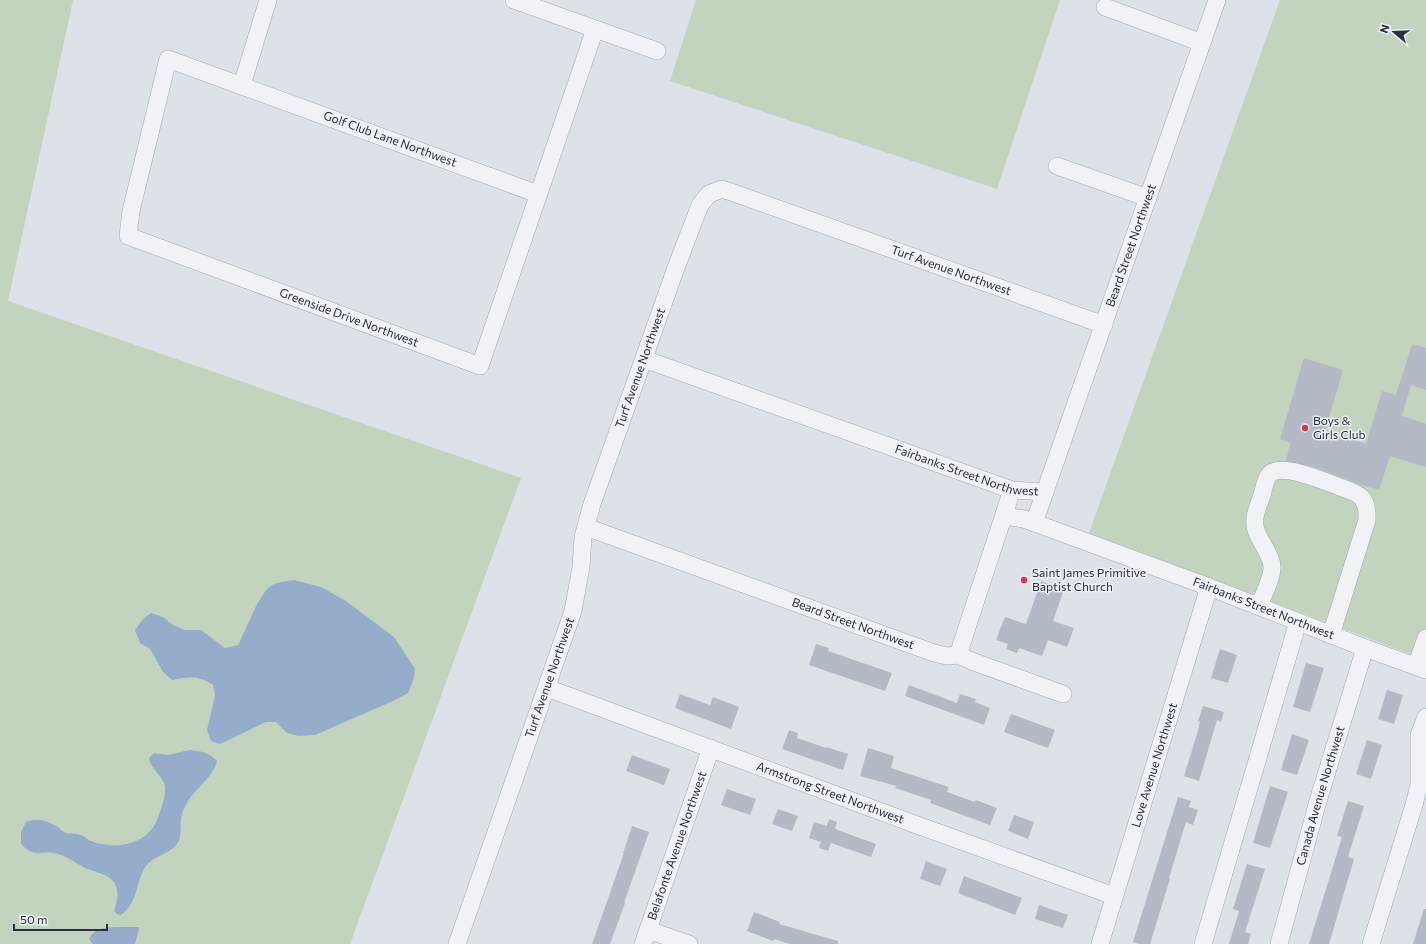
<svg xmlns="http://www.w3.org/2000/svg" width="1426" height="944" font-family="Commissioner,sans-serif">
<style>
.green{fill:#c2d3be}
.water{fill:#95adcb}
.building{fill:#b4bac5}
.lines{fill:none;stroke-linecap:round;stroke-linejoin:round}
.minor-casing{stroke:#a2a8b2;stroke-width:18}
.minor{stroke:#f0f2f6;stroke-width:17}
.poi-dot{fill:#d73849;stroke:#edf0f6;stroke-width:1.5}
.labels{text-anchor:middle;stroke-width:3;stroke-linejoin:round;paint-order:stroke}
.street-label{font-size:12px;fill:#262e40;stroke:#edf0f6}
.poi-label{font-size:12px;fill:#262e40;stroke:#edf0f6;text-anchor:start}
</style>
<rect width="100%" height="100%" fill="#dde1e8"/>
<g class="green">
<polygon points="0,0 73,0 8,301 521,478 350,944 0,944"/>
<polygon points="696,0 1060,0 997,189 670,81"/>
<polygon points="1280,0 1426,0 1426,660 1089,533"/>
</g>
<g class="water">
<path d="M294,580L321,587L346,601L394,637L415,669L414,678L408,693L393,701L315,735L299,736L287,733L276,722H266L220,744L211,741L207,730L215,696L213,685C198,675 189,677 172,680L163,672L150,649L140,643L135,630L143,619L151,613L163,617L173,625L185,630H201L225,648L238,645C246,630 259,593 272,585C278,582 288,581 294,580Z"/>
<path d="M190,750C201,751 210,753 217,761C213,778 195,788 187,803C185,806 183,810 182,814C179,823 183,836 177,844C169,855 151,856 144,869C135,886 138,902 121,915L117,914L114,911C118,899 121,885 108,877C102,873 92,871 85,868C76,863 68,857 58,854C41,849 36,860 21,844V832L26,822C39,817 47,821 58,827C60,829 63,832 66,833C70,834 76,833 81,835C85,836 87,840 91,841C116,851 150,844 158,817C161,808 166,797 165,787C164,776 152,772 149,758L154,753L168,755Z"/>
<path d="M130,927H139V929L135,944H93L89,939C94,925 117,927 130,927Z"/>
</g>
<g class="building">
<polygon points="1412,344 1426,348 1426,390 1411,385 1402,416 1426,424 1426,467 1390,456 1379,490 1361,485 1318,468 1286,461 1290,443 1280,439 1304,358 1343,370 1325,431 1366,444 1382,391 1396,395"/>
<polygon points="1041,581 1064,589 1053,621 1074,628 1067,647 1048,640 1042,656 1019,648 1017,653 1006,649 1008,644 996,640 1005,617 1026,624"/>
<polygon points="816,644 829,648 828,651 892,673 885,691 809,665"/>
<polygon points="1220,649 1237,655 1228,683 1211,678"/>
<polygon points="1306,663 1324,668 1310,712 1293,707"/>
<polygon points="909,685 957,703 960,694 976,699 975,702 990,708 984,725 905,696"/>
<polygon points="1387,690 1403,695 1394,724 1378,719"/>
<polygon points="680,694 710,705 713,697 739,707 731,729 675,708"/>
<polygon points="1203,706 1224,712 1221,722 1217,720 1199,781 1184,776 1197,734 1200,722 1198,721"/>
<polygon points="1011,714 1055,730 1048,748 1004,732"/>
<polygon points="789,730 798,733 797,738 826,748 826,747 848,754 843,770 782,749"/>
<polygon points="1292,734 1309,740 1297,775 1281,770"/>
<polygon points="1367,740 1382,745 1371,779 1356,774"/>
<polygon points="868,748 894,756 891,768 949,787 947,792 975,802 976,800 997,808 990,825 930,803 931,800 895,788 896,786 860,776"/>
<polygon points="632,755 670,769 664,785 626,771"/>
<polygon points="1270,786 1288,792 1270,848 1253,843"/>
<polygon points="727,789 756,799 750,815 721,805"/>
<polygon points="1178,797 1191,801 1189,807 1198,810 1193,825 1186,822 1169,878 1170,879 1150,944 1139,944 1133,942"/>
<polygon points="1348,801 1364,806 1348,857 1354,859 1329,944 1309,944 1342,837 1337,836"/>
<polygon points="778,809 798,816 792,831 772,824"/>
<polygon points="1014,815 1034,822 1028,839 1008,831"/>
<polygon points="829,819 837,822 835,829 876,844 871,857 831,843 828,851 819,848 821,842 809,838 814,822 827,826"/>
<polygon points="632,826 649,832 624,903 625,903 610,944 592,944 624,853 623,853"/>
<polygon points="926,861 947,869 940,886 920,879"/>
<polygon points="1247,864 1265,869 1245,932 1251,934 1248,944 1229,944 1239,911 1233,909"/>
<polygon points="964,876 1022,898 1015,915 958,893"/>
<polygon points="1039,905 1068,915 1063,928 1035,919"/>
<polygon points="1424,909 1426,909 1426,944 1413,944"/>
<polygon points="754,912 780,922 779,924 838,941 838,944 790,944 774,939 773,941 747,931"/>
</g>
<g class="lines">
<g class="minor-casing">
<g id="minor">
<polyline points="514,0 657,51"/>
<polyline points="1105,7 1202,43"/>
<polyline points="242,85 268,0"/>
<polyline points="1057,166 1148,198"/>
<path id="s1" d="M538,194L168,59L131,211L128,236L480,366L595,29"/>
<path id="s2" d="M644,359L1012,490L1045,492"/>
<path id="s3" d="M1004,516L1024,519L1209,587L1365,648L1426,670"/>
<path id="s4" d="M1034,523L1217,0"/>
<path id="s5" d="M586,527L934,653L947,656L958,655"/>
<path d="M1259,606C1263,595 1271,582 1272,569C1273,556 1260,543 1256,530C1252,518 1258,507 1262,495C1264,489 1265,480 1269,475C1278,461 1327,482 1340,487C1361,494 1368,498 1367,520L1331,635"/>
<polyline points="958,655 1012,490"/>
<polyline points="958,655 974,662 1063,694"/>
<polyline points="1416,666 1426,638"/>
<path id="s6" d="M547,688L917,825L1114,896"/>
<polyline points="648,930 689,944"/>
<path id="s7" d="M457,944L573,611L581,567L583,537L592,504L677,265L700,205L709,194L722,189L734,193L1104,325"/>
<path id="s8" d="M643,944L711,748"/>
<path id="s9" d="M1100,944L1209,587"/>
<polyline points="1203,944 1298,622"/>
<path id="s10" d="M1279,944L1318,801L1365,648"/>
<polyline points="1371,944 1414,805 1419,785 1419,735 1426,717"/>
</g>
</g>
<use href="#minor" class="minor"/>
</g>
<g class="poi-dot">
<circle cx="1305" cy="428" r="4"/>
<circle cx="1024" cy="580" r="4"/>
</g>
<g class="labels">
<g class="street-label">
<text transform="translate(390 139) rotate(20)" y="4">Golf Club Lane Northwest</text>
<text dy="4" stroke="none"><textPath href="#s4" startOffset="294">Beard Street Northwest</textPath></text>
<text dy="4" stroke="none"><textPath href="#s7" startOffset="1051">Turf Avenue Northwest</textPath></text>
<text dy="4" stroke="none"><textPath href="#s1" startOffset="811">Greenside Drive Northwest</textPath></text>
<text dy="4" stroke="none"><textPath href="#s7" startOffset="606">Turf Avenue Northwest</textPath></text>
<text dy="4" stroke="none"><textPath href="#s2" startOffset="342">Fairbanks Street Northwest</textPath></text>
<text dy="4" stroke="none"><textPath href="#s3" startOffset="276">Fairbanks Street Northwest</textPath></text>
<text dy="4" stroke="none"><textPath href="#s5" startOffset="284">Beard Street Northwest</textPath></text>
<text dy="4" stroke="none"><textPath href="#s7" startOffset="282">Turf Avenue Northwest</textPath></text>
<text dy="4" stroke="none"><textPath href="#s9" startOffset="187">Love Avenue Northwest</textPath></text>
<text dy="4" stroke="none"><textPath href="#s6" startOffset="302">Armstrong Street Northwest</textPath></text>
<text dy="4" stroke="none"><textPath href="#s10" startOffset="154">Canada Avenue Northwest</textPath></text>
<text dy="4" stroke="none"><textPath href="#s8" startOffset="104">Belafonte Avenue Northwest</textPath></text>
</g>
<g class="poi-label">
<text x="1313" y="425">Boys &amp;<tspan x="1313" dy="14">Girls Club</tspan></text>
<text x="1032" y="577">Saint James Primitive<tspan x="1032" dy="14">Baptist Church</tspan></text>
</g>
</g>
<g transform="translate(1394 32) rotate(289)" stroke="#edf0f6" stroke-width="3" paint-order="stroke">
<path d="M0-3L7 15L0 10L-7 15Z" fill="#262e40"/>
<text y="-6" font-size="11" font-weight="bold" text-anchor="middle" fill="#262e40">N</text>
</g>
<path d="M14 924v6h93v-6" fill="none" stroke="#262e40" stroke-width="2"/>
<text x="20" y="924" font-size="12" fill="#262e40" stroke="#edf0f6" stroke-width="3" paint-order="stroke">50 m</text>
</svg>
